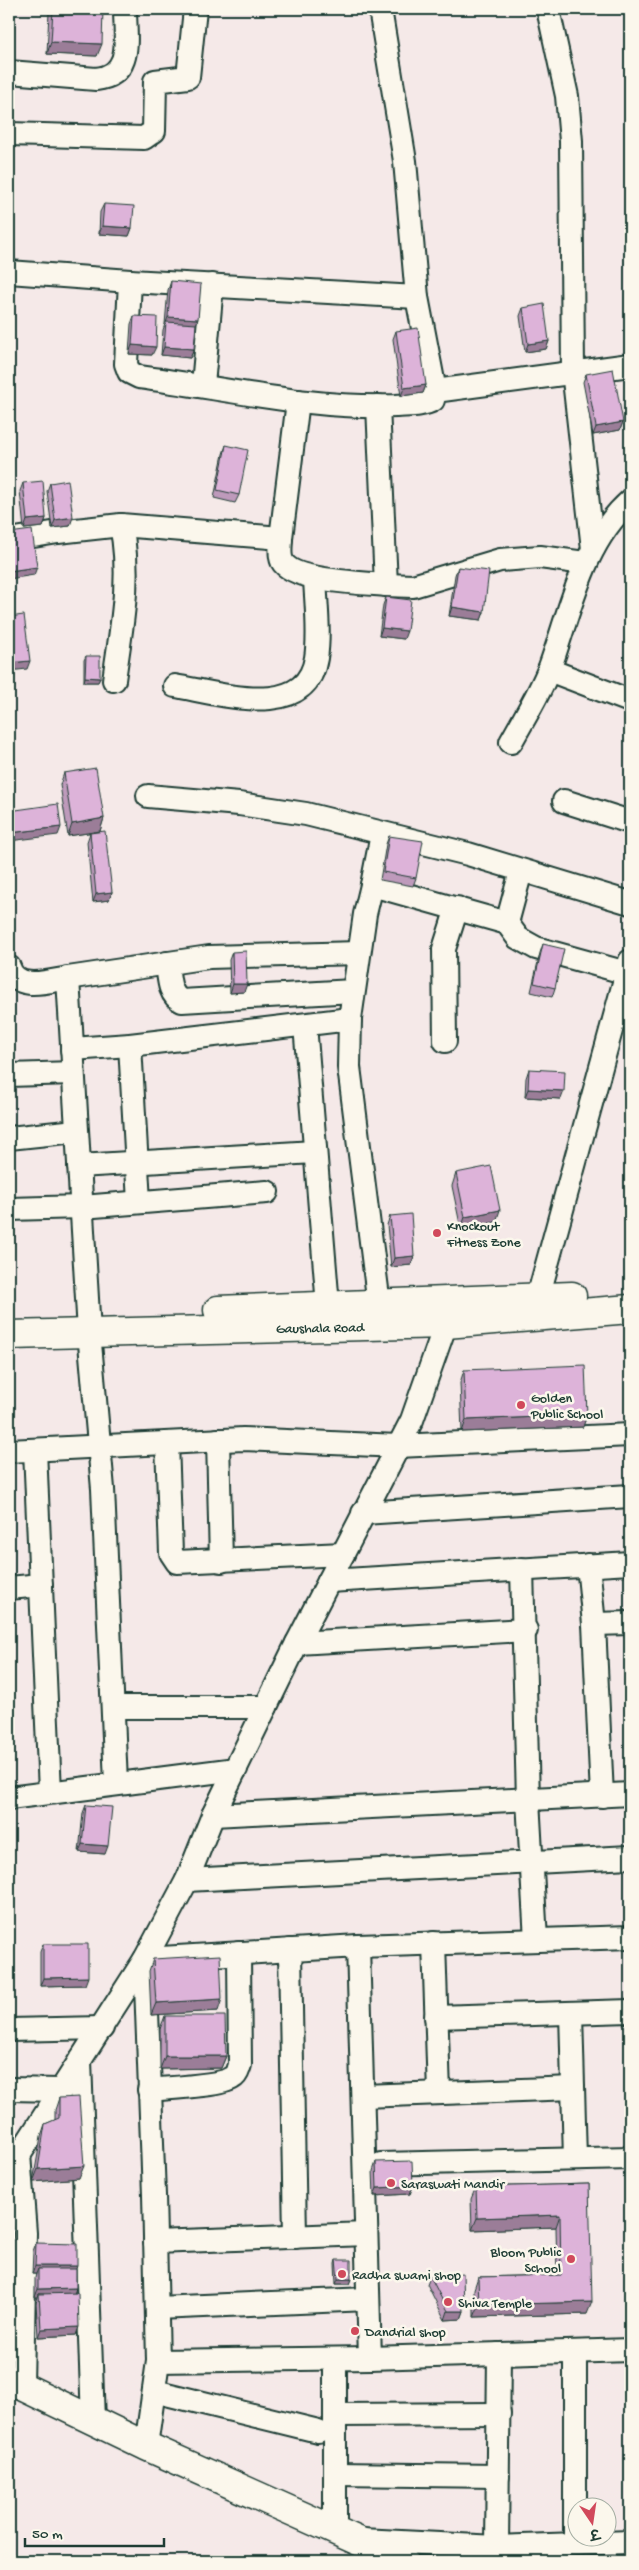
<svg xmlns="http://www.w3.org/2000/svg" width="639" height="2570" font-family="'Gochi Hand','Playpen Sans Deva',sans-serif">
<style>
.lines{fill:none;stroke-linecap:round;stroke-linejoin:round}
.street-casing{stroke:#1f3d34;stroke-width:26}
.secondary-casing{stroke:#1f3d34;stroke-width:31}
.street{stroke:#fbf7ec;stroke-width:22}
.secondary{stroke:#fbf7ec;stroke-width:28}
.wall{fill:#be9abb;stroke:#1f3d34}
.shaded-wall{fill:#9b7d98;stroke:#1f3d34}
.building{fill:#ddb3d9;stroke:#1f3d34}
.poi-dot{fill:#d1495b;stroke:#fbf7ec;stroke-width:2}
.labels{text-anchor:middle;stroke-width:5;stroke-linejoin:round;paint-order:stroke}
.poi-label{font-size:14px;fill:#1f3d34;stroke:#fbf7ec;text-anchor:start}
.street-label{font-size:14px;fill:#1f3d34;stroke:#fbf7ec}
</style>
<rect width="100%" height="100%" fill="#f5e9e8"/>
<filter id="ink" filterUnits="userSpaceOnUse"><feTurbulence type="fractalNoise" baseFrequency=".02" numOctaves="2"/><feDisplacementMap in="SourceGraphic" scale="10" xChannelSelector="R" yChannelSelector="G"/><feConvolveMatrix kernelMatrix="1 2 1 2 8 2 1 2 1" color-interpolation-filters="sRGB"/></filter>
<g filter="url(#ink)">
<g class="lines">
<g class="street-casing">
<g id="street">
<polyline points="548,9 567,96 571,141 573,371 593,549"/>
<path d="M9,72L96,79C134,75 125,38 125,9"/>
<polyline points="9,134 144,138 154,131 155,81 188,77 195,9"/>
<path d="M9,272L130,281L126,364L129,372L139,377C224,388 310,409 396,406C409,405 422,406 433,400L435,391L630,365"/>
<polyline points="130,281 417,297 405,161 380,9"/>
<polyline points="417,297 435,391"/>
<polyline points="203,385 212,285"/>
<path d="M298,401L281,538C281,545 279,554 282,561C292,581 364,583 386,585L378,406"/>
<polyline points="9,540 58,532 121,525 281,538"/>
<polyline points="386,585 413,586 500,560 540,557 585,563"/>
<polyline points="549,670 630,701"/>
<path d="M114,680C121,628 132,578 121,525"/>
<path d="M175,686C218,693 306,722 316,658C320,633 316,604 315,578"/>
<path d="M511,742C524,718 540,693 550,667C571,609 582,544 630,501"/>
<polyline points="148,796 239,804 306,814 468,854 630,903"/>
<polyline points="564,801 630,822"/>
<polyline points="372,885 382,834"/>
<polyline points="507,923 521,871"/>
<path d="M167,963C169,976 168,995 182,1001L353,991"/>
<path d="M9,967C16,992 49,981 68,978L89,1332L103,1489L116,1783"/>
<polyline points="68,978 209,957 359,953"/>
<polyline points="305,1025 328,1306"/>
<polyline points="445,1041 444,949 457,908"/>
<polyline points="130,1045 139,1202"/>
<polyline points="72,1049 130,1045 350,1019"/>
<polyline points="9,1075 73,1073"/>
<polyline points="9,1138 76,1131"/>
<polyline points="79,1166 314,1152"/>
<polyline points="9,1209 82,1207 267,1192"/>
<polyline points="379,1305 349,1067 350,1019 365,914 372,885 507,923 518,938 536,948 627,973"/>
<polyline points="534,1312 630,961"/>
<polyline points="218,1440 221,1561"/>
<polyline points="167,1443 171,1553 177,1562 343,1554"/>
<polyline points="35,1450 50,1792"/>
<polyline points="9,1451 243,1439 398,1446 630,1435"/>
<polyline points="363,1513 630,1496"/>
<polyline points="588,1565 594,1624 602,1796"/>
<polyline points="522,1569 528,1800 536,1940"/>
<polyline points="329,1581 630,1563"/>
<polyline points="9,1588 41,1585"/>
<polyline points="594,1624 630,1623"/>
<polyline points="297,1643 526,1630"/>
<polyline points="113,1707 266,1707"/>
<polyline points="9,1798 236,1769"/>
<polyline points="213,1815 630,1794"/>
<polyline points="187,1880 630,1857"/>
<polyline points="434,1943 439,2093"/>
<polyline points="358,1946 370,2358"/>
<polyline points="290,1950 295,2237"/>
<polyline points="571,2013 575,2159"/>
<polyline points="436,2017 630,2011"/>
<polyline points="9,2030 102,2028"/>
<polyline points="80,2060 93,2421"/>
<polyline points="9,2089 59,2090"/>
<path d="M149,2090C167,2088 220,2086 232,2078C238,2075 238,2070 240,2065L239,1953"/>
<polyline points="363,2096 573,2088"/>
<polyline points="19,2154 25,2233 22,2385"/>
<polyline points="381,2164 630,2158"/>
<polyline points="9,2171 145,1959 187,1880 213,1815 297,1643 412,1420 451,1309"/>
<polyline points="155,2242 366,2234"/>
<polyline points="157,2308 368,2299"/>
<polyline points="335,2359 335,2530"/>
<polyline points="158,2361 370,2358 630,2350"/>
<polyline points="154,2391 318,2431"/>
<polyline points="335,2415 499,2414"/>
<polyline points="146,2446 158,2361 154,2195 145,1959 358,1946 630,1937"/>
<polyline points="335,2474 498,2476"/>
<polyline points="362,2540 497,2547 630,2542"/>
<polyline points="575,2544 575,2352"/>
<polyline points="497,2547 499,2354"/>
</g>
</g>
<g class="secondary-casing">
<g id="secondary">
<polyline points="218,1310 572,1296"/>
<polyline points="9,1335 446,1324 630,1309"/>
<polyline points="9,2380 146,2446 403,2561"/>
</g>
</g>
<use href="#street" class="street"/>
<use href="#secondary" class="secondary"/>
</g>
<g class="wall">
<polygon points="50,9 103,9 97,56 47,54 49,12"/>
<polygon points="104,204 132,228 129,236 99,234 100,212"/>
<polygon points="171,281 195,327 194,349 190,358 161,355 163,330 165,324 168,290"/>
<polygon points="523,308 549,341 546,349 525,352 520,316"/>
<polygon points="134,316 152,355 129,354 131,324"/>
<polygon points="396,331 426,385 423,393 401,396 393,339"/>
<polygon points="586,374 623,422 620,430 593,435 583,382"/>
<polygon points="226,445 239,495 235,503 214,498 223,454"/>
<polygon points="23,483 46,518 43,527 24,529 20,491"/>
<polygon points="50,483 70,526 52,528 47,491"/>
<polygon points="458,567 484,612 481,620 449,616 455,575"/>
<polygon points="386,597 404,639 379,636 383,605"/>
<polygon points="86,656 100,678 98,682 84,682 84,660"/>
<polygon points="64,773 104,818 100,831 68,836 60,785"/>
<polygon points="90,833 112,892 109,900 93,902 87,842"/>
<polygon points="389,836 416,878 413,886 380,880 386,844"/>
<polygon points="543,944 555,988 552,997 531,992 540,953"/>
<polygon points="232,952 244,992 230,993 229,960"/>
<polygon points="529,1069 561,1099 525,1097 526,1078"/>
<polygon points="630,1171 630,1185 626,1182"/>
<polygon points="456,1173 496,1222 461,1229 452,1186"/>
<polygon points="390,1216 414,1256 411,1265 391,1267 387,1225"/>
<polygon points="464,1370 583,1427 462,1432 460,1383"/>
<polygon points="86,1805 105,1854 79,1852 83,1813"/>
<polygon points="43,1944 85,1985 40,1986 40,1952"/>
<polygon points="153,1959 218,2011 151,2015 149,1971"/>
<polygon points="165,2016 226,2056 221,2068 160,2069 160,2029"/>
<polygon points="59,2098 79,2178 33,2182 41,2136 45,2124 55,2120 55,2110"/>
<polygon points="376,2162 413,2186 410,2194 374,2196 373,2171"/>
<polygon points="589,2184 587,2314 474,2317 474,2289 478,2277 557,2275 556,2227 472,2230 471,2199 476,2187"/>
<polygon points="36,2243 76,2269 75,2293 76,2335 38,2337 36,2303 38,2297 35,2297 35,2278 36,2274 32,2274 33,2251"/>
<polygon points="336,2260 351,2279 349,2284 336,2284 335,2264"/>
<polygon points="430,2276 464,2311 461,2319 445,2320 427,2284"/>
</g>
<g class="shaded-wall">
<polygon points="51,42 102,44 97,56 47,54"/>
<polygon points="102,226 132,228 129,236 99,234"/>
<polygon points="168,317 198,319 195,328 166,323"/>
<polygon points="549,341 546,349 525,352 528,344"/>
<polygon points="132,345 156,347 152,355 129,354"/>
<polygon points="164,347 194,349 190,358 161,355"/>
<polygon points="426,385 423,393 401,396 404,388"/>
<polygon points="623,422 620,430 593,435 596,427"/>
<polygon points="73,517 70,526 52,528 55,520"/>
<polygon points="46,518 43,527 24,529 27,520"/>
<polygon points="37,567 34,575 9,579 9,571"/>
<polygon points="452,607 484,612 481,620 449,616"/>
<polygon points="382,628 407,631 404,639 379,636"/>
<polygon points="30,661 27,669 9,671 9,663"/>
<polygon points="85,677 100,678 98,682 84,682"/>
<polygon points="104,818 100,831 68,836 72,824"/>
<polygon points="61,827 58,835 9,841 9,833"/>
<polygon points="112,892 109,900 93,902 96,894"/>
<polygon points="233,984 247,984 244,992 230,993"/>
<polygon points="528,1089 564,1091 561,1099 525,1097"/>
<polygon points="500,1210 496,1222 461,1229 465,1217"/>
<polygon points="414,1256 411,1265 391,1267 394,1258"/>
<polygon points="587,1415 583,1427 462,1432 466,1420"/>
<polygon points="82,1844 108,1846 105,1854 79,1852"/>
<polygon points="88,1977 85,1985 40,1986 43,1978"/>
<polygon points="222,1999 218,2011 151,2015 156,2003"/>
<polygon points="165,2056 226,2056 221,2068 160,2069"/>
<polygon points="84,2166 79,2178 33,2182 38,2169"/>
<polygon points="413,2186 410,2194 374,2196 377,2188"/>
<polygon points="560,2215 556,2227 472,2230 477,2218"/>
<polygon points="35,2266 77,2266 74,2274 38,2269 36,2274 32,2274"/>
<polygon points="338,2279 351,2279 349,2284 336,2284"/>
<polygon points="76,2288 73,2297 39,2294 38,2297 35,2297 38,2289"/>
<polygon points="592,2302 587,2314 474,2317 479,2305"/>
<polygon points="448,2311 464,2311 461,2319 445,2320"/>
<polygon points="79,2327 76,2335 38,2337 41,2329"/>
</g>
<g class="building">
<polygon points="53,9 103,9 102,44 51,42"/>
<polygon points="104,204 134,206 132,228 102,226"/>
<polygon points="171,281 201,284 198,319 168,317"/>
<polygon points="544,304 549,341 528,344 523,308"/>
<polygon points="134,316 157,317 156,347 132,345"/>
<polygon points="166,322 196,324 194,349 164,347"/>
<polygon points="418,328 426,385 404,388 396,331"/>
<polygon points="613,369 623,422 596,427 586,374"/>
<polygon points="226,445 248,450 239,495 217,490"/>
<polygon points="68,480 73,517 55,520 50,483"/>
<polygon points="43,481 46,518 27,520 23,483"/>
<polygon points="32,530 37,567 9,571 9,533"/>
<polygon points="458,567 489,571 484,612 452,607"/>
<polygon points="386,597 411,600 407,631 382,628"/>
<polygon points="24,615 30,661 9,663 9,617"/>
<polygon points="86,656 100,656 100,678 85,677"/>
<polygon points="96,768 104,818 72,824 64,773"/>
<polygon points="58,804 61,827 9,833 9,811"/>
<polygon points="105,831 112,892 96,894 90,833"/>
<polygon points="389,836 423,841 416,878 383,872"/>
<polygon points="543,944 564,949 555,988 534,983"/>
<polygon points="246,951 247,984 233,984 232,952"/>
<polygon points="529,1069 565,1071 564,1091 528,1089"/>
<polygon points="491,1166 500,1210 465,1217 456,1173"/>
<polygon points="411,1214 414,1256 394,1258 390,1216"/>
<polygon points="585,1365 587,1415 466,1420 464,1370"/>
<polygon points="86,1805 112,1807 108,1846 82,1844"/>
<polygon points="43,1944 88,1944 88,1977 43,1978"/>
<polygon points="220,1955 222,1999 156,2003 153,1959"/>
<polygon points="165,2016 225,2016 226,2056 165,2056"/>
<polygon points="79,2097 84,2166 38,2169 45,2124 59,2118 59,2098"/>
<polygon points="412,2161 413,2186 377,2188 376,2162"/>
<polygon points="589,2184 592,2302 479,2305 478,2277 561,2275 560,2215 477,2218 476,2187"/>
<polygon points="36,2243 77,2244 77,2266 35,2266"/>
<polygon points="336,2260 351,2260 351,2279 338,2279"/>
<polygon points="38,2269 76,2269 76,2288 38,2289"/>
<polygon points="463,2273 464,2311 448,2311 430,2276"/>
<polygon points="78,2293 79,2327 41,2329 39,2294"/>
</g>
</g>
<g class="poi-dot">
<circle cx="437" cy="1233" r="5"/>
<circle cx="521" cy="1405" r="5"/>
<circle cx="391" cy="2183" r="5"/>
<circle cx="571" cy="2259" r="5"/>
<circle cx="342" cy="2274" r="5"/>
<circle cx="448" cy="2302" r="5"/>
<circle cx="355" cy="2331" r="5"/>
</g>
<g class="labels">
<g class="poi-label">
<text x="447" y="1230">Knockout<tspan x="447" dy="16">Fitness Zone</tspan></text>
<text x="531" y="1402">Golden<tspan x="531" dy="16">Public School</tspan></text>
<text x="401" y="2188">Saraswati Mandir</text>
<text x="561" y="2256" text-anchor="end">Bloom Public<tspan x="561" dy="16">School</tspan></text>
<text x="352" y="2279">Radha swami shop</text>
<text x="458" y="2307">Shiva Temple</text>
<text x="365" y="2336">Dandrial shop</text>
</g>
<g class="street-label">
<text transform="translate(320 1327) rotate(-1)" y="5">Gaushala Road</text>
</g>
</g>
<rect width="639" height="2570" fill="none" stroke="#fbf7ec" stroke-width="30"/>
<rect x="15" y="15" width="609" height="2540" fill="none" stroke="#1f3d34" stroke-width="2" filter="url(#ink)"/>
<g transform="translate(592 2522) rotate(167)"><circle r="24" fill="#fbf7ec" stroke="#a3ada2"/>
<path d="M0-4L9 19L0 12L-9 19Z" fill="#d1495b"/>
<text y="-8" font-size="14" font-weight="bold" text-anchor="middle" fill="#1f3d34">उ</text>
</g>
<path d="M25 2538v8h139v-8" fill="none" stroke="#1f3d34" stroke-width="2.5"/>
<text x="32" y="2538" font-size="15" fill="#1f3d34" stroke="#fbf7ec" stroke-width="4" paint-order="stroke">50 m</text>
</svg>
